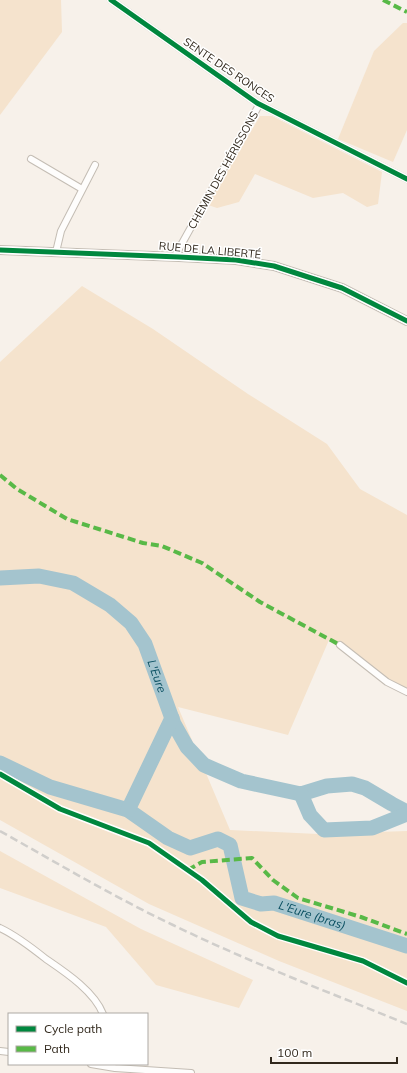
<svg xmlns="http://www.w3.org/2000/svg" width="407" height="1073" font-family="Mulish,sans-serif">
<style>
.green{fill:#f5e3cd}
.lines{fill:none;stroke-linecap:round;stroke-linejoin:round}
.river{stroke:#a4c4ce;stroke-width:15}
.minor-casing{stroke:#c4bdb4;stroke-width:8}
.tertiary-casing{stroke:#c4bdb4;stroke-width:10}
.minor{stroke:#fefdfc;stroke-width:6}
.tertiary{stroke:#fefdfc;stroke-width:8}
.rail{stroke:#d0cecb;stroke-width:2.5;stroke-dasharray:8 4;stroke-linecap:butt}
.quiet{stroke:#58b947;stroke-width:4;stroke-dasharray:8 4;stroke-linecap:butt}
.cycleway-casing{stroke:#fff;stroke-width:8}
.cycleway{stroke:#00873e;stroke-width:5}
.labels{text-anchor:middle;stroke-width:3;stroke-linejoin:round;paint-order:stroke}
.street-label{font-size:11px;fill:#31281c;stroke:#fff}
.water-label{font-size:12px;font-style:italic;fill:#084e60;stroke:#fff}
</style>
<rect width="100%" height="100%" fill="#f7f1ea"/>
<g class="green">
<polygon points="0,0 61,0 62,32 0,115"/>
<polygon points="403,23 407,23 407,130 393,162 338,139 374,51"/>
<polygon points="260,116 272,116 382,172 378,204 367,207 343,193 313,198 255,174 239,202 217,208 208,205"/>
<polygon points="82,286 153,329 248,394 327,444 360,489 407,515 407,688 395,684 329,640 288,735 178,707 230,830 318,834 407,831 407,1011 279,961 149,904 0,820 0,362"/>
<polygon points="0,851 141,929 253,980 239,1008 156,985 106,927 0,888"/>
</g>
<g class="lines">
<g class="river">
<path id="s1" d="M0,578L39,576L73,583L110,605L131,623L145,644L174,724L187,747L204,765L241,781L301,794L327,786L352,784L365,788L392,804L407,812"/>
<path id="s2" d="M0,763L50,787L128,810L168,838L190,848L218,839L230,845L242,898L261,904L274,903L407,946"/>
<polyline points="301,794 310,815 324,830 372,828 407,814"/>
<polyline points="128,810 172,718"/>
</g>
<g class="minor-casing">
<g id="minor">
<polyline points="111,0 257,103 407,179"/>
<polyline points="31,159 82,189"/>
<polyline points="56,252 61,231 95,165"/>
<polyline points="175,256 259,105"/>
<polyline points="340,645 387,682 407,692"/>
<path d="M0,928C17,936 31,947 46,959C65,972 94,991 103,1014"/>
<polyline points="0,1051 9,1052"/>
<polyline points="91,1064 115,1068 191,1073"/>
</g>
</g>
<g class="tertiary-casing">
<polyline id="tertiary" points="0,250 179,257 236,260 274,266 342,288 407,321"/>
</g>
<use href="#minor" class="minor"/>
<use href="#tertiary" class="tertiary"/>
<path class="rail" d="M0,831C57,863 114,897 173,925C249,962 328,992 407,1024"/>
<g class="quiet">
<polyline points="383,0 407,12"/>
<polyline points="0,475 17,489 67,519 143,543 162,546 202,563 260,602 340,645"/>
<polyline points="188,870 202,862 252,858 273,880 298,898 361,917 407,934"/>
</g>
<g class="cycleway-casing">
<g id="cycleway">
<polyline points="111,0 257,103 407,179"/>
<polyline points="0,250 179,257 236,260 274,266 342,288 407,321"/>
<polyline points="0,774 60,809 149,843 202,880 251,922 278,936 363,961 407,983"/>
</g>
</g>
<use href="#cycleway" class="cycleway"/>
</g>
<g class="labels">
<g class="street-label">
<text transform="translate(229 70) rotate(34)" y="4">SENTE DES RONCES</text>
<text transform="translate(223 170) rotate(-61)" y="4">CHEMIN DES HÉRISSONS</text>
<text transform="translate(210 250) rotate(5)" y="4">RUE DE LA LIBERTÉ</text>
</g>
<g class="water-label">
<text dy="4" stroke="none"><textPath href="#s1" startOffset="204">L'Eure</textPath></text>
<text dy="4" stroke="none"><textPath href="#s2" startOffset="380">L'Eure (bras)</textPath></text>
</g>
</g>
<rect x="8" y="1013" width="140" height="52" fill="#ffffff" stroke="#ada9a4"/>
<rect x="16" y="1026" width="20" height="6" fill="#00873e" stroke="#ada9a4"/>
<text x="44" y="1033" font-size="12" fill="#31281c">Cycle path</text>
<rect x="16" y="1046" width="20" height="6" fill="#58b947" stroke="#ada9a4"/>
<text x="44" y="1053" font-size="12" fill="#31281c">Path</text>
<path d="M271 1057v6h126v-6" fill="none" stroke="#31281c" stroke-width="2"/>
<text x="277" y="1057" font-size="12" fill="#31281c" stroke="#ffffff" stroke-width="3" paint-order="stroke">100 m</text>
</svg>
